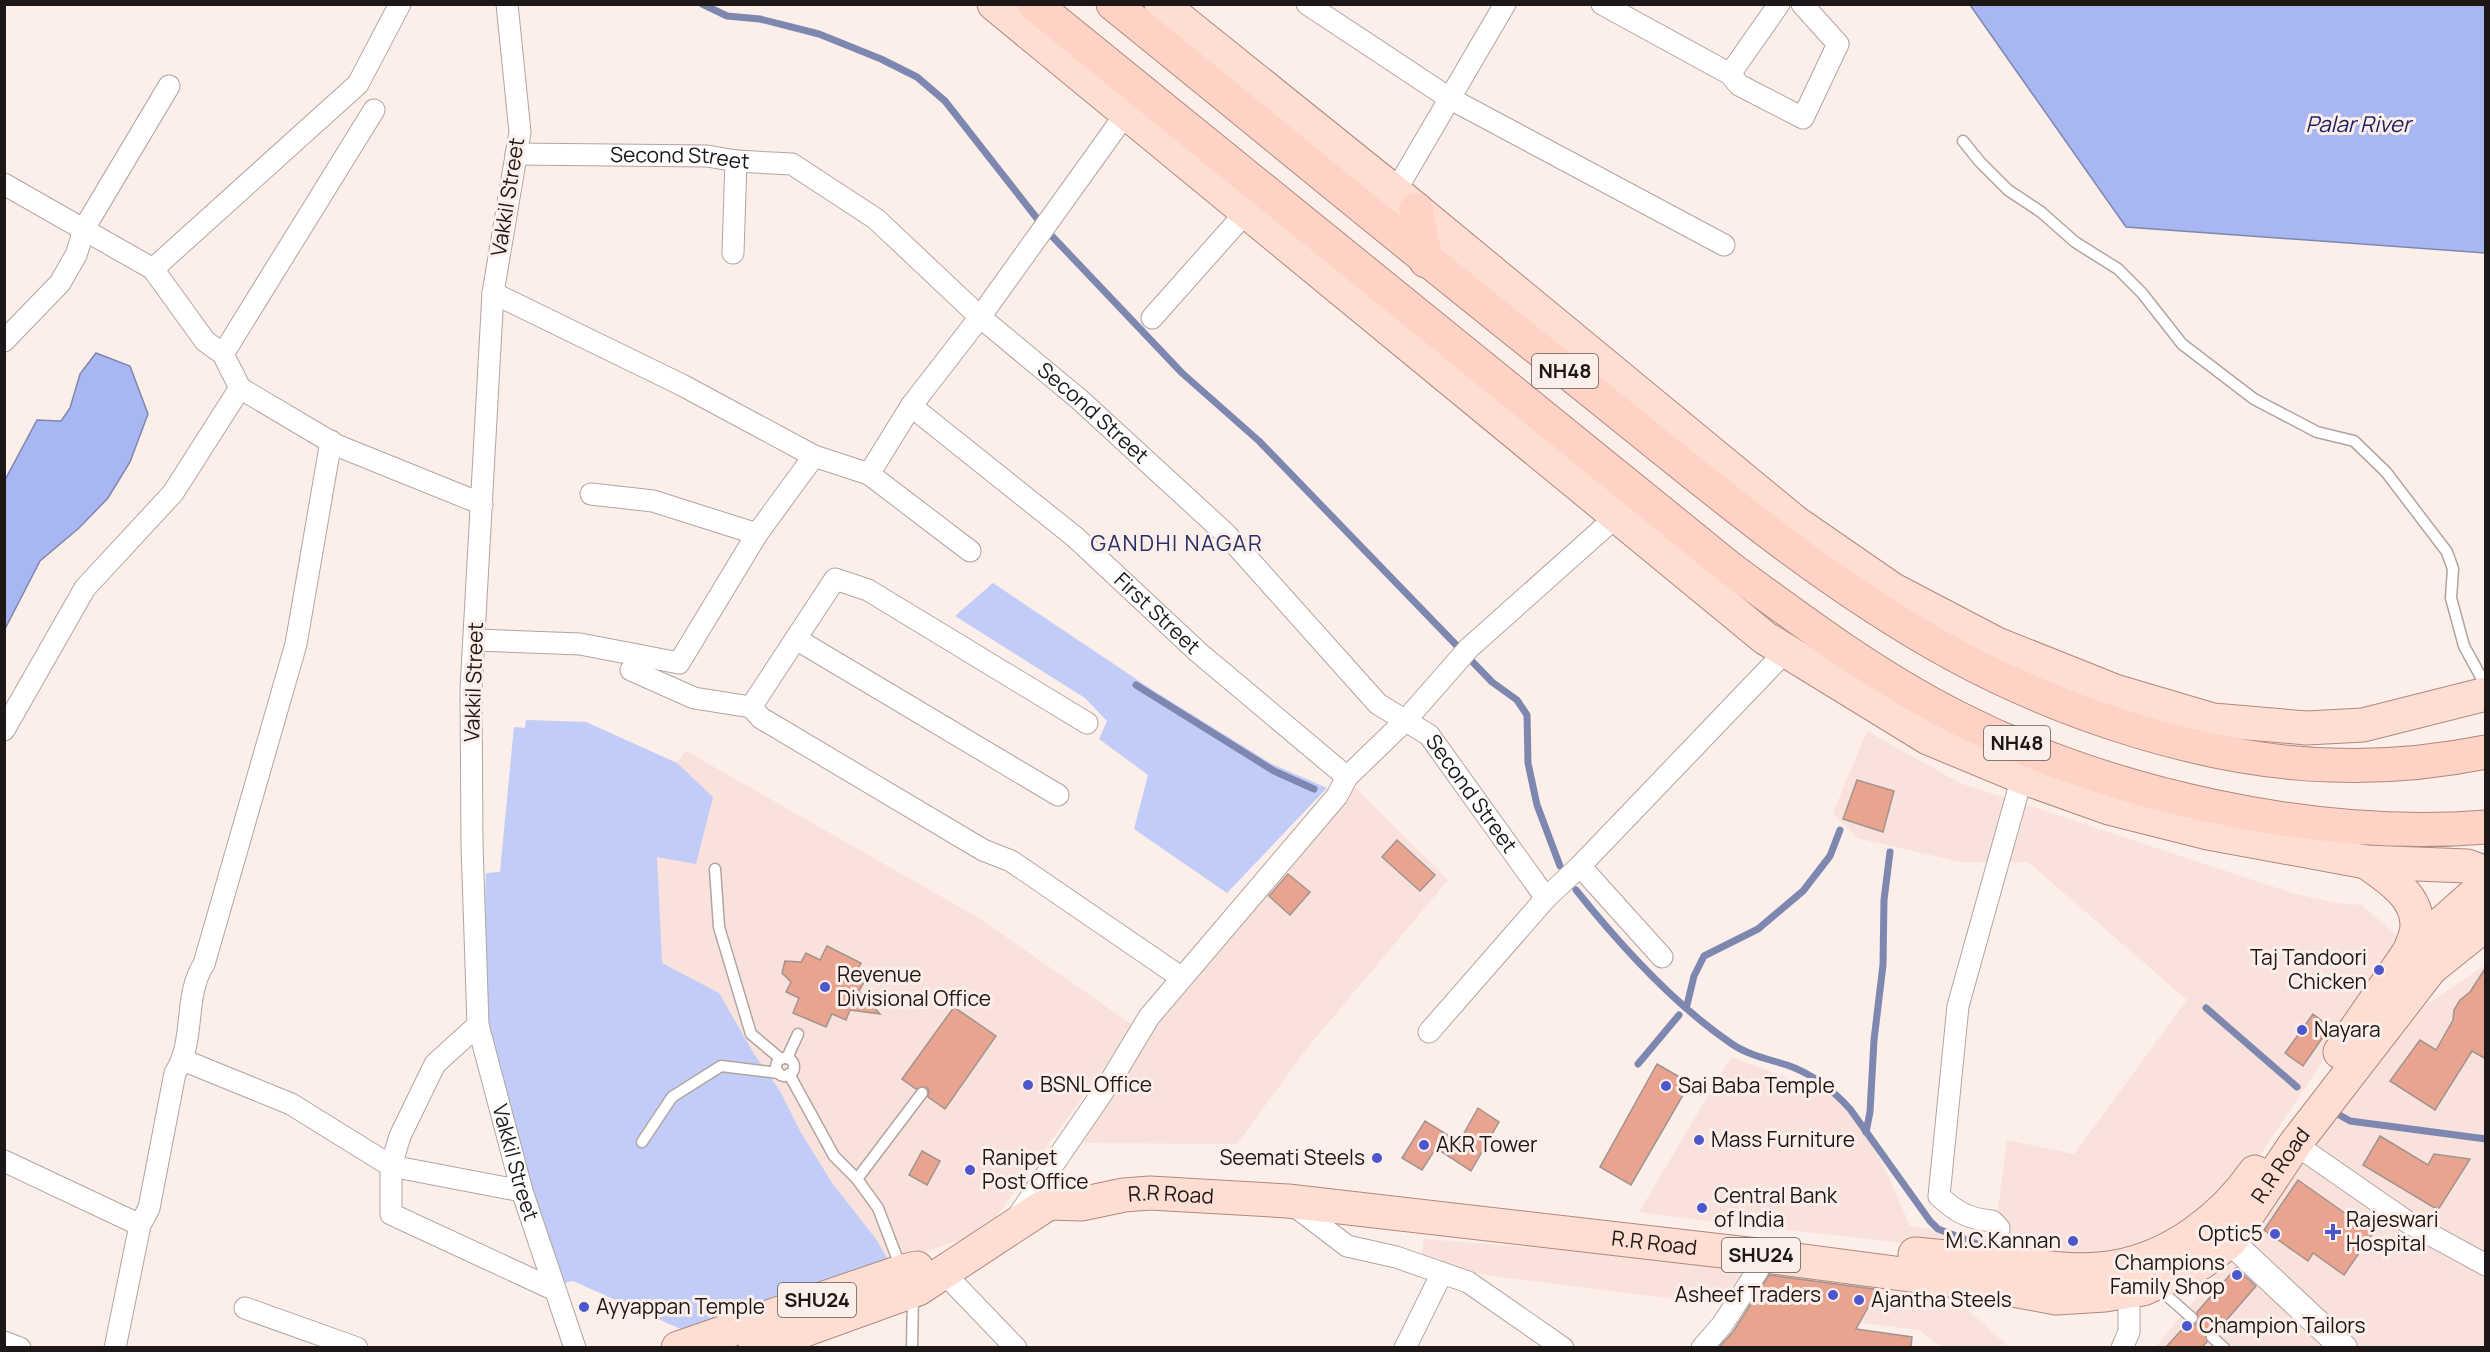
<svg xmlns="http://www.w3.org/2000/svg" width="2490" height="1352" font-family="Manrope,sans-serif">
<style>
.built{fill:#f9e2db}
.green{fill:#c1ccf8}
.water{fill:#a8b6f2;stroke:#7e87b0;stroke-width:1.5}
.lines{fill:none;stroke-linecap:round;stroke-linejoin:round}
.stream{stroke:#7e87b0;stroke-width:7}
.building{fill:#e8a48f;stroke:#a19490;stroke-width:1.5}
.service-casing{stroke:#b2a5a1;stroke-width:13}
.minor-casing{stroke:#b2a5a1;stroke-width:23}
.tertiary-casing{stroke:#b2a5a1;stroke-width:28}
.primary-casing{stroke:#af897e;stroke-width:35}
.trunk-casing{stroke:#af897e;stroke-width:35}
.service{stroke:#fff;stroke-width:10}
.minor{stroke:#fff;stroke-width:21}
.tertiary{stroke:#fff;stroke-width:26}
.primary{stroke:#feddd3;stroke-width:33}
.trunk{stroke:#fed2c4;stroke-width:33}
.poi-dot{fill:#4c57cd;stroke:#fceee9;stroke-width:2}
.labels{text-anchor:middle;stroke-width:6;stroke-linejoin:round;paint-order:stroke}
.shield{fill:#fceee9;stroke:#605856;stroke-width:1.5}
.shield-label{font-size:20px;font-weight:bold;fill:#1d1817}
.street-label{font-size:21px;fill:#1d1817;stroke:#fceee9}
.poi-label{font-size:21px;fill:#1d1817;stroke:#fceee9;text-anchor:start}
.water-label{font-size:22px;font-style:italic;fill:#1b1e62;stroke:#fceee9}
.neighbourhood-label{font-size:22px;letter-spacing:1.5px;fill:#282f69;stroke:#fceee9}
</style>
<rect width="100%" height="100%" fill="#fceee9"/>
<g class="built">
<polygon points="526,720 586,722 676,763 686,751 979,918 1134,1026 985,1232 683,1330 573,1281 555,1285 486,873 500,872 514,727 525,728"/>
<polygon points="1867,731 1960,783 2292,893 2336,903 2362,905 2403,941 2244,1179 2164,1239 2069,1261 1713,1222 1639,1212 1731,1057 1843,1098 1883,1164 1910,1226 1994,1239 2007,1140 2074,1154 2187,1000 2028,862 1960,862 1857,838 1833,813"/>
<polygon points="1353,785 1448,880 1308,1047 1237,1144 1083,1143 1157,1018"/>
<polygon points="2485,965 2485,1347 2155,1348 2229,1258 2329,1121 2419,1010"/>
<polygon points="1424,1239 1837,1271 1948,1292 2009,1347 1941,1347 1919,1330 1485,1275 1421,1261"/>
</g>
<g class="green">
<polygon points="993,583 1154,691 1272,764 1327,788 1227,893 1134,829 1148,775 1099,739 1107,721 1085,698 955,616"/>
<polygon points="526,720 586,722 677,763 713,797 696,864 657,857 662,963 719,993 754,1054 780,1091 800,1131 832,1183 876,1239 889,1262 683,1330 573,1281 555,1285 515,1152 482,992 486,873 500,872 514,727 525,728"/>
</g>
<g class="water">
<polygon points="1970,5 2485,5 2485,253 2126,227"/>
<polygon points="96,353 130,366 148,414 130,462 108,498 79,528 40,561 5,629 5,480 37,420 61,421 70,408 80,374"/>
</g>
<g class="lines">
<g class="stream">
<polyline points="702,4 727,16 760,19 819,34 881,59 917,77 945,101 1039,221"/>
<polyline points="1050,234 1182,373 1259,441 1492,682 1517,700 1527,715 1528,763 1537,805 1560,866"/>
<polyline points="1136,685 1274,771 1314,789"/>
<path d="M1576,890C1620,945 1673,1004 1732,1044C1748,1055 1768,1059 1787,1065C1813,1074 1832,1089 1850,1109L1930,1221L1938,1229L1977,1244"/>
<polyline points="1687,1005 1694,976 1704,956 1758,929 1803,891 1830,856 1840,830"/>
<polyline points="2206,1008 2297,1087"/>
<polyline points="1638,1064 1679,1015"/>
<polyline points="2336,1113 2350,1121 2486,1139"/>
<polyline points="1866,1132 1870,1112 1874,1040 1883,965 1884,900 1890,852"/>
</g>
</g>
<g class="building">
<polygon points="1857,780 1894,791 1883,832 1843,819"/>
<polygon points="1397,840 1435,875 1420,891 1382,857"/>
<polygon points="1288,874 1310,892 1290,915 1269,896"/>
<polygon points="827,946 861,963 854,977 864,982 859,991 880,1014 850,1010 846,1020 832,1014 826,1027 793,1013 799,998 786,992 791,982 782,973 785,961 801,962 806,953 820,960"/>
<polygon points="2486,967 2486,1059 2472,1051 2435,1110 2390,1081 2420,1040 2436,1050 2453,1020 2454,1010 2460,1000 2470,992"/>
<polygon points="954,1007 996,1036 945,1109 928,1097 929,1091 926,1087 916,1089 902,1079"/>
<polygon points="2313,1014 2330,1027 2303,1066 2285,1053"/>
<polygon points="1657,1064 1690,1083 1631,1185 1600,1167"/>
<polygon points="1478,1108 1499,1122 1471,1171 1436,1148 1422,1170 1402,1158 1425,1121 1459,1142"/>
<polygon points="2380,1136 2428,1165 2434,1154 2470,1159 2438,1210 2363,1165"/>
<polygon points="922,1151 940,1161 927,1185 909,1175"/>
<polygon points="2298,1180 2373,1233 2344,1275 2313,1253 2308,1261 2264,1230"/>
<polygon points="2236,1268 2256,1286 2217,1331 2210,1330 2206,1332 2207,1342 2202,1347 2166,1347 2187,1324 2194,1325 2198,1322 2197,1312"/>
<polygon points="1769,1275 1874,1289 1877,1291 1856,1329 1912,1337 1911,1347 1719,1347 1733,1332"/>
</g>
<g class="lines">
<g class="service-casing">
<g id="service">
<polyline points="1963,141 1980,162 2008,190 2041,212 2075,242 2118,269 2142,293 2182,344 2254,399 2317,432 2354,441 2386,472 2447,552 2453,569 2451,598 2464,646 2486,686"/>
<polyline points="715,869 719,927 751,1034 781,1059"/>
<polyline points="787,1058 798,1034"/>
<circle cx="785" cy="1067" r="9"/>
<polyline points="789,1074 834,1156 857,1179 878,1208 901,1268"/>
<polyline points="642,1142 672,1097 721,1066 779,1073"/>
<polyline points="857,1179 922,1093"/>
<polyline points="2157,1287 2192,1318"/>
<polyline points="2212,1337 2224,1348"/>
<polyline points="912,1348 913,1294"/>
</g>
</g>
<g class="minor-casing">
<g id="minor">
<path id="s1" d="M507,4L520,132L493,293L471,689L472,844L478,1025L522,1191L575,1348"/>
<polyline points="1307,4 1449,98 1724,245"/>
<polyline points="1602,4 1730,74 1739,85 1803,118 1838,44 1802,4"/>
<polyline points="1730,74 1779,4"/>
<path id="s2" d="M516,154L707,156L736,161L792,164L876,219L980,317L1079,399L1226,534L1378,704L1429,735L1546,898"/>
<polyline points="4,184 153,269 205,341 223,354 240,388 336,445 482,504"/>
<polyline points="1395,192 1505,4"/>
<polyline points="733,253 736,161"/>
<polyline points="153,269 358,84 400,4"/>
<polyline points="493,293 682,385 814,456 869,474 970,551"/>
<polyline points="1152,318 1247,211"/>
<polyline points="4,341 60,283 76,255 85,227 169,86"/>
<polyline points="223,354 374,110"/>
<path id="s3" d="M911,406L1075,537L1198,652L1347,777"/>
<polyline points="869,474 911,406 980,317 1127,112"/>
<polyline points="591,494 653,501 757,534"/>
<polyline points="796,639 1058,795"/>
<polyline points="474,640 580,644 679,663 757,534 814,456"/>
<polyline points="631,670 694,698 751,707 761,718 983,850 1011,861 1182,978"/>
<polyline points="751,707 835,579 868,590 1087,723"/>
<polyline points="4,730 85,588 173,493 240,388"/>
<polyline points="1580,866 1662,957"/>
<polyline points="478,1025 435,1064 400,1136 391,1166 391,1214 555,1290"/>
<polyline points="1429,1032 1546,898 1580,866 1786,651"/>
<polyline points="183,1060 291,1104 391,1166 522,1191"/>
<polyline points="2295,1144 2409,1223 2486,1265"/>
<polyline points="4,1161 140,1225"/>
<polyline points="1292,1204 1347,1246 1396,1257 1468,1282 1563,1348"/>
<polyline points="1018,1216 1111,1080 1149,1017 1337,796 1347,777 1405,721 1469,648 1617,516"/>
<path d="M1997,1262L1999,1228L1992,1221C1969,1219 1956,1212 1939,1196L1958,1006L2022,777"/>
<polyline points="943,1272 1016,1348"/>
<polyline points="245,1308 357,1348"/>
<polyline points="4,1342 20,1348"/>
<path d="M115,1348L140,1225L149,1208L175,1073C196,1041 183,996 204,964L296,644L331,441"/>
<polyline points="1405,1348 1442,1273"/>
<polyline points="1702,1348 1722,1325 1758,1270"/>
<polyline points="2122,1348 2129,1332 2129,1279"/>
</g>
</g>
<g class="tertiary-casing">
<polyline id="tertiary" points="2230,1241 2344,1348"/>
</g>
<g class="primary-casing">
<g id="primary">
<polyline points="994,4 1765,638 1928,738 2022,777 2109,808 2208,833 2366,862 2467,866 2486,873"/>
<polyline points="1161,4 1395,192 1795,522 1892,589 1997,644 2115,691 2213,720 2307,728 2363,725 2486,694"/>
<path d="M2366,862C2387,877 2417,895 2417,925C2417,934 2412,945 2409,952"/>
<polyline points="2340,1052 2409,952 2486,884"/>
<path d="M1915,1254C1944,1257 1972,1259 2001,1262C2038,1266 2078,1274 2115,1267C2172,1257 2223,1218 2255,1172"/>
<polyline points="678,1348 903,1271 917,1268"/>
<path id="s4" d="M755,1348L918,1289L1049,1203L1081,1204L1124,1195L1150,1193L1288,1201L1765,1256L1986,1285L2056,1298L2105,1295L2143,1289L2201,1263L2230,1241L2295,1144L2431,968L2486,924"/>
</g>
</g>
<g class="trunk-casing">
<g id="trunk">
<path d="M1034,4L1731,569C1804,623 1877,677 1958,718C2109,795 2317,841 2486,827"/>
<path d="M1113,4C1269,130 1423,258 1580,382C1700,478 1818,580 1953,654C2063,714 2207,762 2332,765C2383,767 2436,762 2486,752"/>
<polyline points="1416,209 1426,261"/>
</g>
</g>
<use href="#service" class="service"/>
<use href="#minor" class="minor"/>
<use href="#tertiary" class="tertiary"/>
<use href="#primary" class="primary"/>
<use href="#trunk" class="trunk"/>
</g>
<g class="poi-dot">
<circle cx="2379" cy="970" r="6"/>
<circle cx="825" cy="987" r="6"/>
<circle cx="2302" cy="1030" r="6"/>
<circle cx="1028" cy="1085" r="6"/>
<circle cx="1666" cy="1086" r="6"/>
<circle cx="1699" cy="1140" r="6"/>
<circle cx="1424" cy="1145" r="6"/>
<circle cx="1377" cy="1158" r="6"/>
<circle cx="970" cy="1170" r="6"/>
<circle cx="1702" cy="1208" r="6"/>
<path d="M2330 1223h6v6h6v6h-6v6h-6v-6h-6v-6h6z"/>
<circle cx="2275" cy="1234" r="6"/>
<circle cx="2073" cy="1241" r="6"/>
<circle cx="2237" cy="1275" r="6"/>
<circle cx="1833" cy="1295" r="6"/>
<circle cx="1859" cy="1300" r="6"/>
<circle cx="584" cy="1307" r="6"/>
<circle cx="2187" cy="1326" r="6"/>
</g>
<g class="labels">
<g class="shield">
<rect x="1532" y="354" width="66" height="34" rx="4.5"/>
<rect x="1984" y="726" width="66" height="34" rx="4.5"/>
<rect x="1722" y="1238" width="78" height="34" rx="4.5"/>
<rect x="778" y="1283" width="78" height="34" rx="4.5"/>
</g>
<g class="shield-label">
<text x="1565" y="378">NH48</text>
<text x="2017" y="750">NH48</text>
<text x="1761" y="1262">SHU24</text>
<text x="817" y="1307">SHU24</text>
</g>
<g class="street-label">
<text dy="7" stroke="none"><textPath href="#s2" startOffset="164">Second Street</textPath></text>
<text transform="translate(508 197) rotate(-81)" y="7">Vakkil Street</text>
<text dy="7" stroke="none"><textPath href="#s2" startOffset="668">Second Street</textPath></text>
<text dy="7" stroke="none"><textPath href="#s3" startOffset="322">First Street</textPath></text>
<text transform="translate(474 682) rotate(-88)" y="7">Vakkil Street</text>
<text dy="7" stroke="none"><textPath href="#s2" startOffset="1208">Second Street</textPath></text>
<text dy="7" stroke="none"><textPath href="#s1" startOffset="1167">Vakkil Street</textPath></text>
<text dy="7" stroke="none"><textPath href="#s4" startOffset="1623">R.R Road</textPath></text>
<text dy="7" stroke="none"><textPath href="#s4" startOffset="453">R.R Road</textPath></text>
<text dy="7" stroke="none"><textPath href="#s4" startOffset="939">R.R Road</textPath></text>
</g>
<g class="poi-label">
<text x="2367" y="965" text-anchor="end">Taj Tandoori<tspan x="2367" dy="24">Chicken</tspan></text>
<text x="837" y="982">Revenue<tspan x="837" dy="24">Divisional Office</tspan></text>
<text x="2314" y="1037">Nayara</text>
<text x="1040" y="1092">BSNL Office</text>
<text x="1678" y="1093">Sai Baba Temple</text>
<text x="1711" y="1147">Mass Furniture</text>
<text x="1436" y="1152">AKR Tower</text>
<text x="982" y="1165">Ranipet<tspan x="982" dy="24">Post Office</tspan></text>
<text x="1365" y="1165" text-anchor="end">Seemati Steels</text>
<text x="1714" y="1203">Central Bank<tspan x="1714" dy="24">of India</tspan></text>
<text x="2346" y="1227">Rajeswari<tspan x="2346" dy="24">Hospital</tspan></text>
<text x="2263" y="1241" text-anchor="end">Optic5</text>
<text x="2061" y="1248" text-anchor="end">M.C.Kannan</text>
<text x="2225" y="1270" text-anchor="end">Champions<tspan x="2225" dy="24">Family Shop</tspan></text>
<text x="1821" y="1302" text-anchor="end">Asheef Traders</text>
<text x="1871" y="1307">Ajantha Steels</text>
<text x="596" y="1314">Ayyappan Temple</text>
<text x="2199" y="1333">Champion Tailors</text>
</g>
<g class="water-label">
<text x="2358" y="132">Palar River</text>
</g>
<g class="neighbourhood-label">
<text x="1177" y="551">GANDHI NAGAR</text>
</g>
</g>
<rect width="2490" height="1352" fill="none" stroke="#1d1817" stroke-width="12"/>
</svg>
